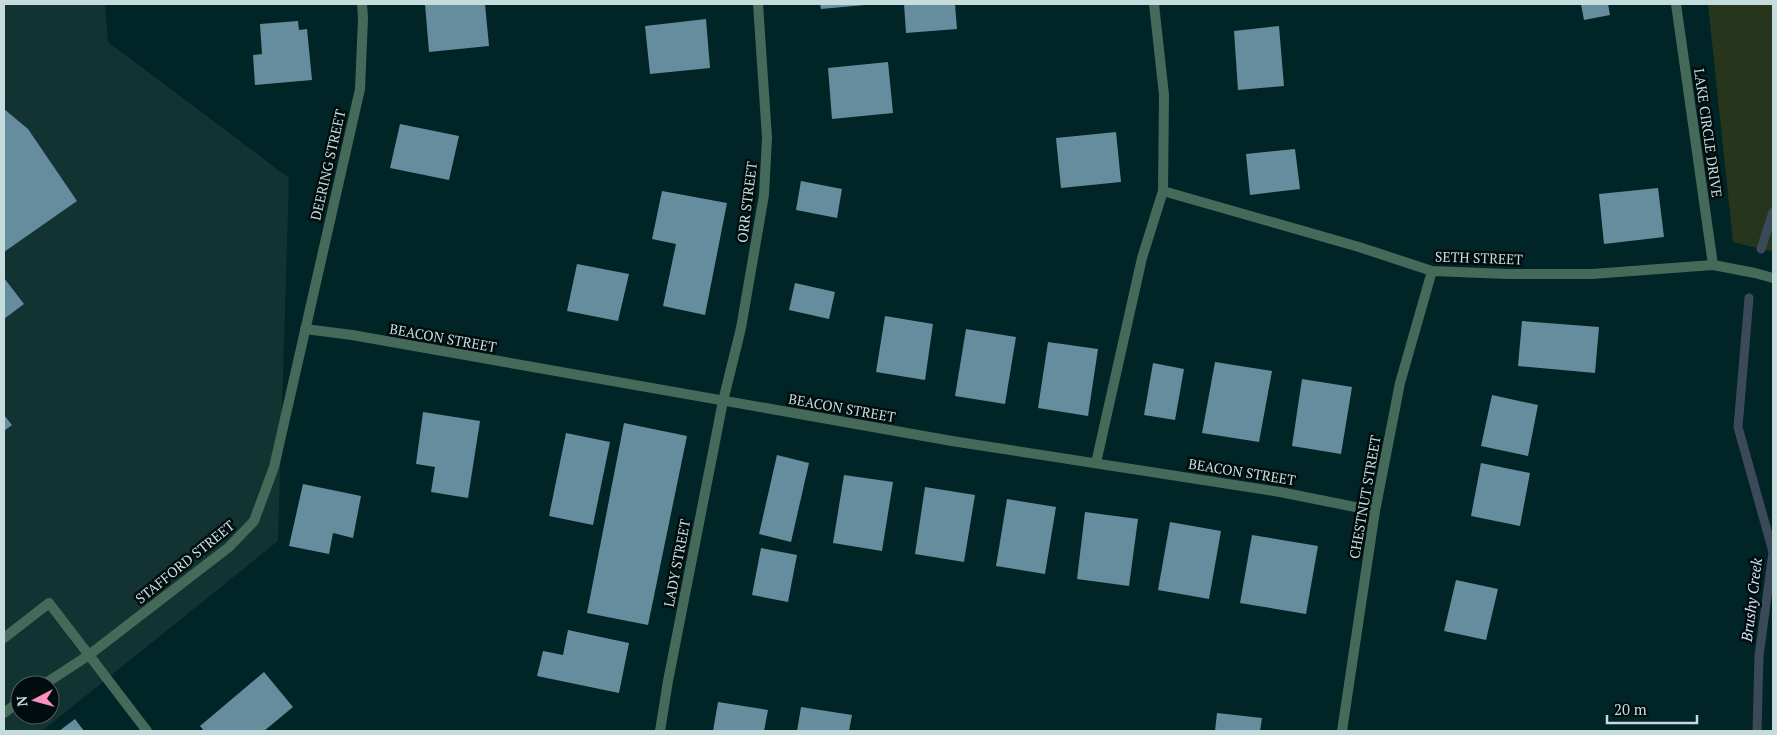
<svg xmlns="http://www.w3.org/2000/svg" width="1777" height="735" font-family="'PT Serif',serif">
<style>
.built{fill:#133232;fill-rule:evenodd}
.green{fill:#26351b}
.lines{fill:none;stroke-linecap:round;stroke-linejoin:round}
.stream{stroke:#3c4958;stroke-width:9}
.building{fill:#668d9e}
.lane{stroke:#466a5a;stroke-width:10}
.street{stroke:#466a5a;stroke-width:10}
.labels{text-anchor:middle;stroke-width:5;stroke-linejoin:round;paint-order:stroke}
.street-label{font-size:14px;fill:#c5dcdc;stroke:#000c0d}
.water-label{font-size:15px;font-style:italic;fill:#d5e2f7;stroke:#000c0d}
</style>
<rect width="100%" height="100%" fill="#012526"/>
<path class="built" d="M4,4H105L108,42L289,178L278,541L42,731H4ZM20,685H50V715H20Z"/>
<polygon class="green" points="1708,4 1773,4 1773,252 1733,242"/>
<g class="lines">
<g class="stream">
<polyline points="1761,249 1773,212"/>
<polyline points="1749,298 1738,427 1773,552 1759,656 1757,731"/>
</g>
</g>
<g class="building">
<polygon points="425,4 485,4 489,46 429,52"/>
<polygon points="820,4 865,4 865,5 821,9"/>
<polygon points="904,4 955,4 957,29 906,33"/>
<polygon points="1581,4 1608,4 1610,15 1584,20"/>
<polygon points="706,19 710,68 650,74 645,26"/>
<polygon points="298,21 299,30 307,29 312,80 255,85 253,55 262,54 260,24"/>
<polygon points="1279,26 1284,86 1238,90 1234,31"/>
<polygon points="888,62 893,113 832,119 828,68"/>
<polygon points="4,109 28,129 77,201 4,252"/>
<polygon points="400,124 459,136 449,180 390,168"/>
<polygon points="1116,132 1121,182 1061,188 1056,138"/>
<polygon points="1295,149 1300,189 1250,195 1246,154"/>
<polygon points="801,181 842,189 837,218 796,210"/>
<polygon points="1658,188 1664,237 1604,244 1599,194"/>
<polygon points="662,191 727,203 705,315 663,306 676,244 652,239"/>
<polygon points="577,264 629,274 618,321 567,311"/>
<polygon points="4,278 24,304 4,319"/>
<polygon points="795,283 835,292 829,319 789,310"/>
<polygon points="885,316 933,324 925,380 876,372"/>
<polygon points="1522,321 1599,327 1595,373 1518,366"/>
<polygon points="966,329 1016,337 1005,404 955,396"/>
<polygon points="1048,342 1098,349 1088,416 1038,408"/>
<polygon points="1215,362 1272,371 1259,442 1202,433"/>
<polygon points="1153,363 1184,369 1175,420 1144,415"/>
<polygon points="1302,379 1352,387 1341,454 1292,446"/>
<polygon points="1492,395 1538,405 1528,456 1481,446"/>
<polygon points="423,412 480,421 468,498 431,492 435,467 416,464"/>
<polygon points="4,415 12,425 4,431"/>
<polygon points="624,423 687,436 648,625 587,613"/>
<polygon points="566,433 610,442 593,525 549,516"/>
<polygon points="777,455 809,463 791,542 759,534"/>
<polygon points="1481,463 1530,473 1520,526 1471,516"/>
<polygon points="844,475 893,482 882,551 833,543"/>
<polygon points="303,484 361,496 353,538 333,533 329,554 289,546"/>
<polygon points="925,487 975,495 964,562 915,554"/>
<polygon points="1007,499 1056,507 1045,574 996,566"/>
<polygon points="1085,512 1138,519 1129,586 1077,579"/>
<polygon points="1170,522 1221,531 1209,599 1158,590"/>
<polygon points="1252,535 1318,546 1306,614 1240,603"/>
<polygon points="761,548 797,555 788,602 752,595"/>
<polygon points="1456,580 1498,589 1486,640 1444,631"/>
<polygon points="568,630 629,643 619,693 537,676 543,651 563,655"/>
<polygon points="264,672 293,707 264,731 204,731 200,726"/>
<polygon points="718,702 768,710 764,731 713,731"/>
<polygon points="801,707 852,715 849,731 797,731"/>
<polygon points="1217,713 1262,718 1260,731 1215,731"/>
<polygon points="75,719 84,731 59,731"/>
</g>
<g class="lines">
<polyline class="lane" points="4,638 49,603 89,655"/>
<g class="street">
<polyline points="1676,4 1713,265"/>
<polyline points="1163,191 1359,247 1432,271 1508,274 1592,274 1713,265 1755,273 1773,278"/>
<polyline points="305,329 352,335 952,441 1280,492 1375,511"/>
<polyline points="1096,463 1142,258 1163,191 1164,95 1154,4"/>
<polyline points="89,655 147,731"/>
<polyline points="43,685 89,655 229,547 254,521 274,467 360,89 363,18 362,4"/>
<polyline points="4,713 20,701"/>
<polyline points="660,731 668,681 723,401 741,328 764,195 767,138 758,4"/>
<polyline points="1342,731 1375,511 1400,383 1432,271"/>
</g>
</g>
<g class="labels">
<g class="street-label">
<text transform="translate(1708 133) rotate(82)" y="5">LAKE CIRCLE DRIVE</text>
<text transform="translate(328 165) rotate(-77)" y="5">DEERING STREET</text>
<text transform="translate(747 202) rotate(-83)" y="5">ORR STREET</text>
<text transform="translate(1479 258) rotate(2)" y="5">SETH STREET</text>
<text transform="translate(443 338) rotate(10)" y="5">BEACON STREET</text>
<text transform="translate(842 408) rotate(10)" y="5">BEACON STREET</text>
<text transform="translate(1242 472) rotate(9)" y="5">BEACON STREET</text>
<text transform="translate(1365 497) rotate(-80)" y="5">CHESTNUT STREET</text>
<text transform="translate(185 562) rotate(-39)" y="5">STAFFORD STREET</text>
<text transform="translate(677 563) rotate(-79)" y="5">LADY STREET</text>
</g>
<g class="water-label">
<text transform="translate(1752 600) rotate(-83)" y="5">Brushy Creek</text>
</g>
</g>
<rect width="1777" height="735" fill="none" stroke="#c5dcdc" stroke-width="10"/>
<g transform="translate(35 700) rotate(264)"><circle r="24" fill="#000c0d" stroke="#4f5f60"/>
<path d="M0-4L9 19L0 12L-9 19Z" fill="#fc8fc1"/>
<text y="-8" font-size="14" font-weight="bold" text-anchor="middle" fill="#c5dcdc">N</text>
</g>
<path d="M1607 715v8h90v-8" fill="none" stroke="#c5dcdc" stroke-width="2.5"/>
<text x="1614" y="715" font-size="15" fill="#c5dcdc" stroke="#000c0d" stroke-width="4" paint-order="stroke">20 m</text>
</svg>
